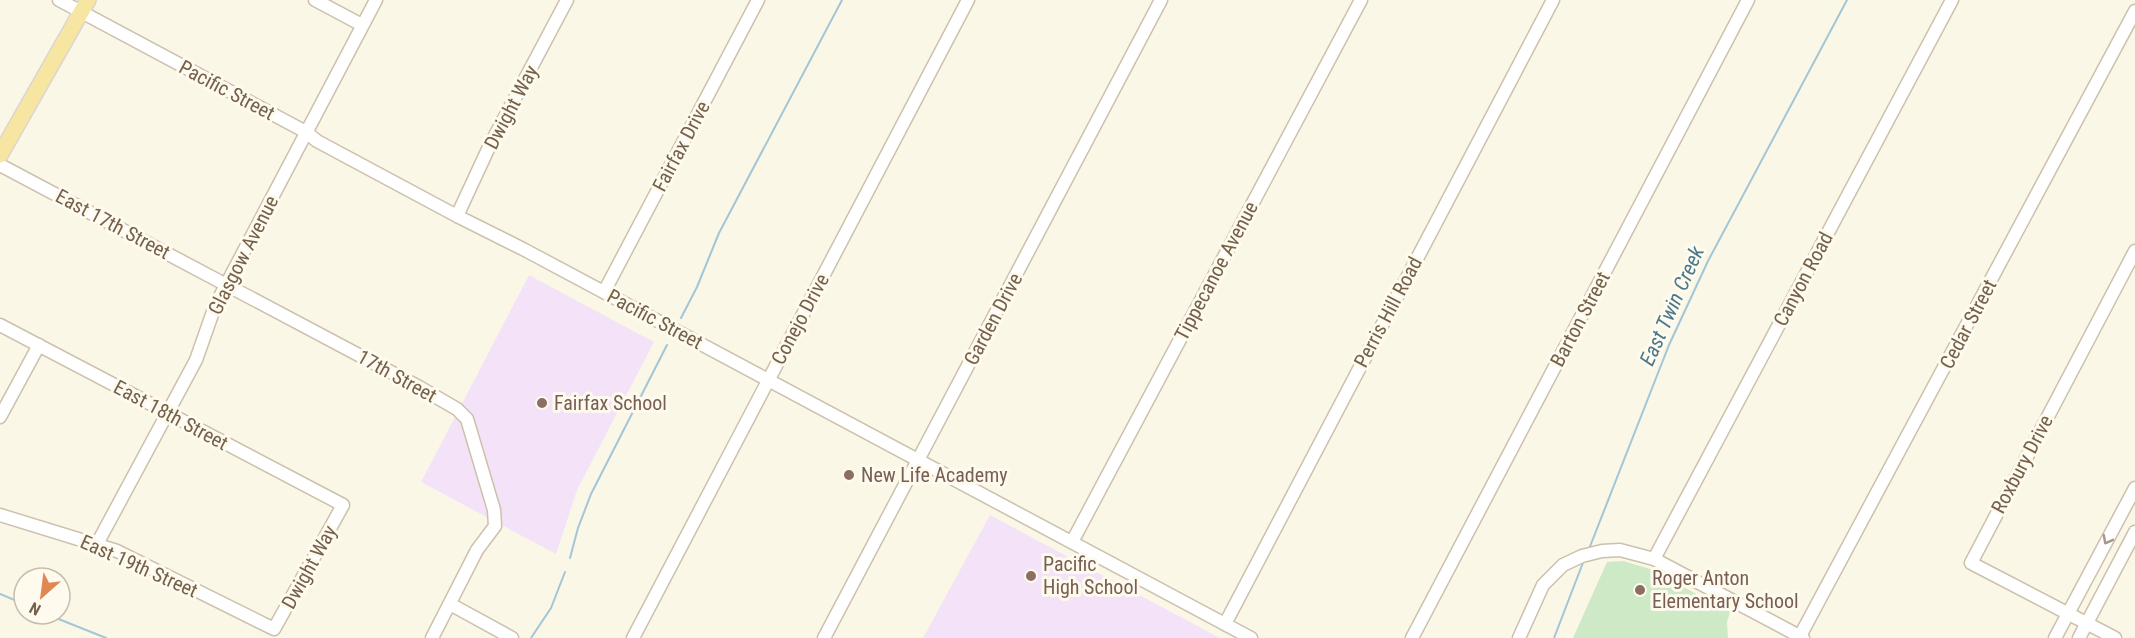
<svg xmlns="http://www.w3.org/2000/svg" width="2135" height="638" font-family="'Roboto Condensed',sans-serif">
<style>
.education{fill:#f4e3f8}
.green{fill:#cee9c5}
.lines{fill:none;stroke-linecap:round;stroke-linejoin:round}
.stream{stroke:#a2c6d6;stroke-width:2}
.minor-casing{stroke:#cdc0ad;stroke-width:15}
.major-casing{stroke:#dbd6d0;stroke-width:18}
.minor{stroke:#fff;stroke-width:12}
.major{stroke:#f7e5a2;stroke-width:15}
.oneway{stroke:#a5988b}
.education-dot{fill:#8d6e63;stroke:#fefaed;stroke-width:2}
.labels{text-anchor:middle;stroke-width:6;stroke-linejoin:round;paint-order:stroke}
.street-label{font-size:20px;fill:#74614c;stroke:#fefaed}
.education-label{font-size:20px;fill:#785e54;stroke:#fefaed;text-anchor:start}
.water-label{font-size:21px;font-style:italic;fill:#4a788d;stroke:#fefaed}
</style>
<rect width="100%" height="100%" fill="#fbf7e7"/>
<g class="education">
<polygon points="529,275 654,342 577,490 556,554 421,482"/>
<polygon points="990,515 1220,638 923,638"/>
</g>
<polygon class="green" points="1623,561 1650,569 1730,612 1727,622 1728,638 1573,638 1607,562"/>
<g class="lines">
<g class="stream">
<polyline points="681,318 697,287 719,233 842,0"/>
<polyline points="1589,549 1669,345 1708,261 1847,0"/>
<polyline points="570,558 578,528 591,494 667,345"/>
<polyline points="0,594 24,604"/>
<polyline points="46,614 106,638"/>
<polyline points="531,638 551,608 565,572"/>
<polyline points="1554,638 1584,560"/>
</g>
<g class="minor-casing">
<g id="minor">
<polyline points="59,0 306,132 317,141 457,216 523,249 1251,638"/>
<polyline points="315,0 362,25"/>
<polyline points="0,165 419,387 457,409 467,419 494,510 495,526 477,550 432,638"/>
<polyline points="457,216 489,147 567,0"/>
<polyline points="604,292 758,0"/>
<polyline points="0,325 343,505 274,629 117,551 0,515"/>
<polyline points="0,417 39,345"/>
<polyline points="1072,542 1361,0"/>
<polyline points="97,544 196,360 215,306 376,0"/>
<polyline points="1654,559 1952,0"/>
<polyline points="450,604 512,638"/>
<polyline points="1225,624 1553,0"/>
<polyline points="1800,636 2135,11"/>
<polyline points="633,638 968,0"/>
<polyline points="824,638 1161,0"/>
<polyline points="1412,638 1748,0"/>
<polyline points="1519,638 1543,585 1563,565 1582,556 1602,551 1620,550 1654,559 1803,638"/>
<polyline points="2055,638 2135,488"/>
<polyline points="2079,638 2135,532"/>
<polyline points="2115,638 1971,563 2135,251"/>
</g>
</g>
<g class="major-casing">
<polyline id="major" points="0,155 88,0"/>
</g>
<use href="#minor" class="minor"/>
<use href="#major" class="major"/>
</g>
<defs><path id="oneway-chevron" d="M-2-3.5L2.5 0L-2 3.5" fill="none" stroke-width="1.6" stroke-linecap="round" stroke-linejoin="round" transform="scale(1.5)"/></defs>
<use class="oneway" href="#oneway-chevron" transform="translate(2107 540) rotate(118)"/>
<g class="education-dot">
<circle cx="542" cy="403" r="6"/>
<circle cx="849" cy="475" r="6"/>
<circle cx="1031" cy="576" r="6"/>
<circle cx="1640" cy="590" r="6"/>
</g>
<g class="labels">
<g class="street-label">
<text transform="translate(227 90) rotate(28)" y="7">Pacific Street</text>
<text transform="translate(511 107) rotate(-62)" y="7">Dwight Way</text>
<text transform="translate(681 146) rotate(-62)" y="7">Fairfax Drive</text>
<text transform="translate(113 224) rotate(28)" y="7">East 17th Street</text>
<text transform="translate(243 255) rotate(-63)" y="7">Glasgow Avenue</text>
<text transform="translate(1216 271) rotate(-62)" y="7">Tippecanoe Avenue</text>
<text transform="translate(1803 279) rotate(-62)" y="7">Canyon Road</text>
<text transform="translate(1388 312) rotate(-62)" y="7">Perris Hill Road</text>
<text transform="translate(655 319) rotate(28)" y="7">Pacific Street</text>
<text transform="translate(800 319) rotate(-62)" y="7">Conejo Drive</text>
<text transform="translate(993 319) rotate(-62)" y="7">Garden Drive</text>
<text transform="translate(1580 319) rotate(-62)" y="7">Barton Street</text>
<text transform="translate(1968 324) rotate(-62)" y="7">Cedar Street</text>
<text transform="translate(397 376) rotate(29)" y="7">17th Street</text>
<text transform="translate(171 415) rotate(28)" y="7">East 18th Street</text>
<text transform="translate(2022 464) rotate(-62)" y="7">Roxbury Drive</text>
<text transform="translate(139 566) rotate(24)" y="7">East 19th Street</text>
<text transform="translate(309 567) rotate(-61)" y="7">Dwight Way</text>
</g>
<g class="education-label">
<text x="554" y="410">Fairfax School</text>
<text x="861" y="482">New Life Academy</text>
<text x="1043" y="571">Pacific<tspan x="1043" dy="23">High School</tspan></text>
<text x="1652" y="585">Roger Anton<tspan x="1652" dy="23">Elementary School</tspan></text>
</g>
<g class="water-label">
<text transform="translate(1672 306) rotate(-66)" y="7">East Twin Creek</text>
</g>
</g>
<g transform="translate(42 596) rotate(208)"><circle r="28" fill="#fefaed" stroke="#c7bdad" stroke-width="1.5"/>
<path d="M0-4.5L10 22L0 15L-10 22Z" fill="#e08851"/>
<text y="-9" font-size="16" font-weight="bold" text-anchor="middle" fill="#74614c">N</text>
</g>
</svg>
